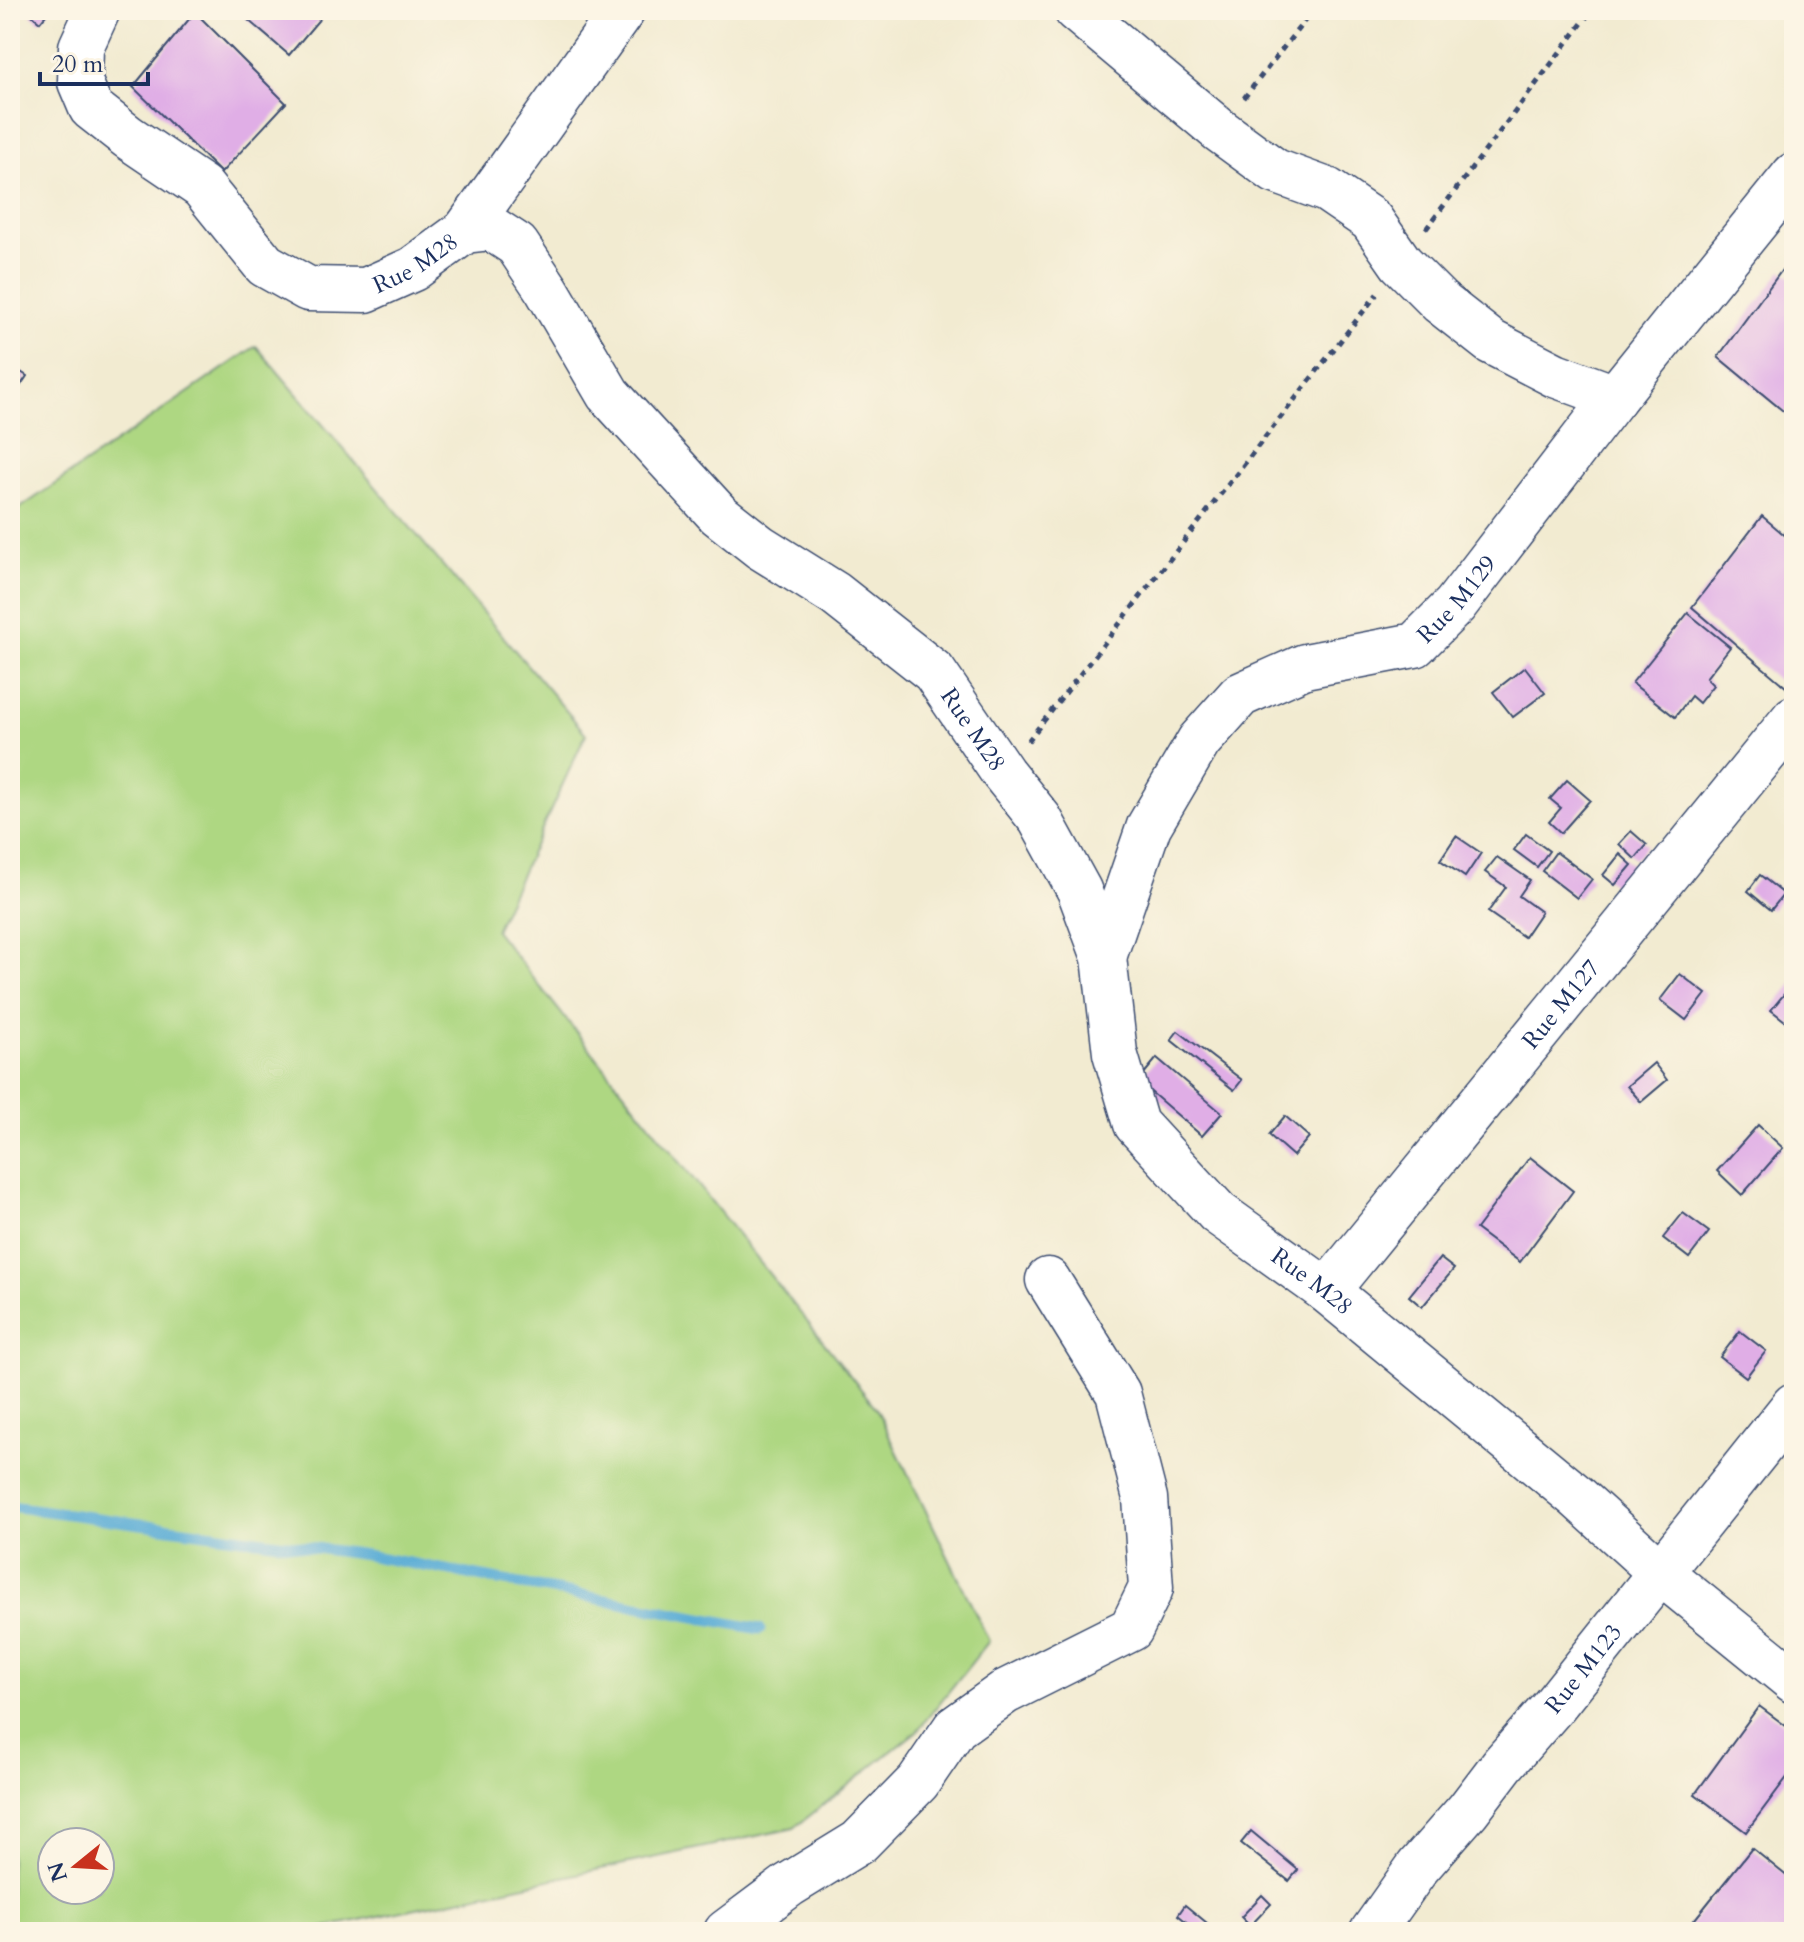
<svg xmlns="http://www.w3.org/2000/svg" width="1804" height="1942" font-family="Cardo,serif">
<style>
.green{fill:#aed782;stroke:#648370;stroke-width:2;fill-rule:evenodd}
.lines{fill:none;stroke-linecap:round;stroke-linejoin:round}
.stream{stroke:#59acd5;stroke-width:11}
.building{fill:#e0aee6}
.minor-casing{stroke:#3b4b6f;stroke-width:47}
.path{stroke:#3b4b6f;stroke-width:5;stroke-dasharray:6 6;stroke-linecap:butt}
.minor{stroke:#fff;stroke-width:44}
.labels{text-anchor:middle;stroke-width:8;stroke-linejoin:round;paint-order:stroke}
.street-label{font-size:24px;fill:#1b2f5e;stroke:#fcf5e5}
</style>
<rect width="100%" height="100%" fill="#fcf5e5"/>
<filter id="ink" filterUnits="userSpaceOnUse"><feTurbulence type="fractalNoise" baseFrequency=".0125" numOctaves="2"/><feDisplacementMap in="SourceGraphic" scale="16" xChannelSelector="R" yChannelSelector="G"/><feConvolveMatrix kernelMatrix="1 2 1 2 8 2 1 2 1" color-interpolation-filters="sRGB"/></filter>
<filter id="wash" filterUnits="userSpaceOnUse"><feTurbulence type="fractalNoise" baseFrequency=".006" numOctaves="4" result="noise"/><feDisplacementMap in="SourceGraphic" scale="32" xChannelSelector="R" yChannelSelector="G"/><feGaussianBlur stdDeviation="1.8" result="paint"/><feColorMatrix in="noise" values="0 0 0 0 0 0 0 0 0 0 0 0 0 0 0 0 0 1.4 0 .05"/><feComposite in="paint" operator="in"/></filter>
<g filter="url(#wash)">
<rect width="100%" height="100%" fill="#f2ebd1"/>
<path class="green" d="M256,346L586,734L495,930L876,1408L989,1641L917,1731L794,1828L322,1928L319,1932H10V515ZM52,1842H100V1890H52Z"/>
<g class="lines">
<polyline class="stream" points="10,1506 366,1555 760,1629"/>
</g>
<g id="blocks">
<g class="building">
<polygon points="26,10 50,10 40,22"/>
<polygon points="245,10 327,10 289,55 241,14"/>
<polygon points="195,12 286,103 221,173 133,87"/>
<polygon points="1782,270 1794,279 1794,420 1718,357"/>
<polygon points="10,365 27,376 10,401"/>
<polygon points="1762,516 1794,543 1794,694 1692,607"/>
<polygon points="1688,613 1730,647 1706,678 1713,685 1699,703 1691,696 1675,717 1632,683"/>
<polygon points="1525,667 1545,693 1513,717 1493,692"/>
<polygon points="1567,780 1590,800 1561,833 1549,822 1561,808 1550,799"/>
<polygon points="1631,831 1647,845 1635,859 1619,844"/>
<polygon points="1526,834 1549,851 1537,867 1514,850"/>
<polygon points="1456,836 1481,853 1465,877 1440,860"/>
<polygon points="1556,852 1592,879 1577,898 1542,871"/>
<polygon points="1620,854 1632,865 1615,885 1603,875"/>
<polygon points="1497,857 1530,880 1519,896 1541,912 1524,937 1488,912 1506,887 1485,872"/>
<polygon points="1760,875 1784,894 1771,910 1748,891"/>
<polygon points="1680,974 1706,994 1686,1020 1660,1000"/>
<polygon points="1794,982 1794,1028 1771,1010"/>
<polygon points="1178,1031 1242,1080 1234,1090 1171,1040"/>
<polygon points="1157,1058 1222,1113 1202,1136 1138,1081"/>
<polygon points="1654,1063 1667,1080 1641,1102 1627,1086"/>
<polygon points="1285,1116 1309,1137 1293,1156 1269,1135"/>
<polygon points="1758,1125 1783,1148 1742,1195 1717,1171"/>
<polygon points="1530,1157 1573,1191 1520,1262 1476,1229"/>
<polygon points="1683,1213 1709,1232 1689,1258 1663,1238"/>
<polygon points="1440,1258 1454,1269 1422,1307 1409,1296"/>
<polygon points="1740,1331 1766,1351 1746,1377 1720,1357"/>
<polygon points="1759,1706 1794,1732 1794,1768 1746,1832 1695,1794"/>
<polygon points="1251,1831 1298,1870 1289,1881 1241,1843"/>
<polygon points="1752,1848 1794,1882 1794,1932 1690,1932 1687,1929"/>
<polygon points="1262,1895 1271,1904 1250,1926 1241,1917"/>
<polygon points="1185,1905 1218,1932 1199,1932 1178,1915"/>
</g>
</g>
</g>
<g filter="url(#ink)">
<use href="#blocks" fill-opacity="0" stroke="#3b4b6f" stroke-width="2"/>
<g class="lines">
<g class="minor-casing">
<g id="minor">
<path id="s1" d="M98,10L81,47L80,82L91,108L128,137L202,187L265,265L308,289L366,290L413,269L465,231L491,228L517,245L547,290L608,394L718,514L760,547L835,594L934,672L1003,773L1040,819L1079,890L1104,957L1115,1053L1136,1124L1218,1213L1327,1291L1576,1496L1661,1573L1794,1681"/>
<polyline points="1076,10 1219,130 1275,171 1327,190 1371,220 1401,263 1440,302 1491,342 1555,375 1615,397"/>
<polyline points="465,231 623,10"/>
<path id="s2" d="M1104,957L1149,826L1199,741L1240,695L1305,666L1415,645L1455,605L1615,397L1794,175"/>
<path id="s3" d="M1327,1291L1794,718"/>
<polyline points="726,1932 789,1885 859,1842 918,1782 955,1728 1005,1692 1131,1629 1151,1588 1145,1498 1118,1393 1048,1280"/>
<path id="s4" d="M1372,1932L1418,1867L1468,1810L1503,1764L1552,1708L1794,1405"/>
</g>
</g>
<g class="path">
<polyline points="1244,98 1313,10"/>
<polyline points="1426,229 1592,10"/>
<polyline points="1028,741 1377,294"/>
</g>
<use href="#minor" class="minor"/>
</g>
</g>
<g class="labels">
<g class="street-label">
<text dy="8" stroke="none"><textPath href="#s1" startOffset="504">Rue M28</textPath></text>
<text dy="8" stroke="none"><textPath href="#s2" startOffset="544">Rue M129</textPath></text>
<text dy="8" stroke="none"><textPath href="#s1" startOffset="1296">Rue M28</textPath></text>
<text dy="8" stroke="none"><textPath href="#s3" startOffset="370">Rue M127</textPath></text>
<text dy="8" stroke="none"><textPath href="#s1" startOffset="1968">Rue M28</textPath></text>
<text dy="8" stroke="none"><textPath href="#s4" startOffset="338">Rue M123</textPath></text>
</g>
</g>
<rect width="1804" height="1942" fill="none" stroke="#fcf5e5" stroke-width="40"/>
<g transform="translate(76 1866) rotate(252)"><circle r="38" fill="#fcf5e5" stroke="#a2a6af" stroke-width="2"/>
<path d="M0-6L14 30L0 20L-14 30Z" fill="#c8321e"/>
<text y="-12" font-size="22" font-weight="bold" text-anchor="middle" fill="#1b2f5e">N</text>
</g>
<path d="M40 72v12h108v-12" fill="none" stroke="#1b2f5e" stroke-width="4"/>
<text x="52" y="72" font-size="24" fill="#1b2f5e" stroke="#fcf5e5" stroke-width="6" paint-order="stroke">20 m</text>
</svg>
